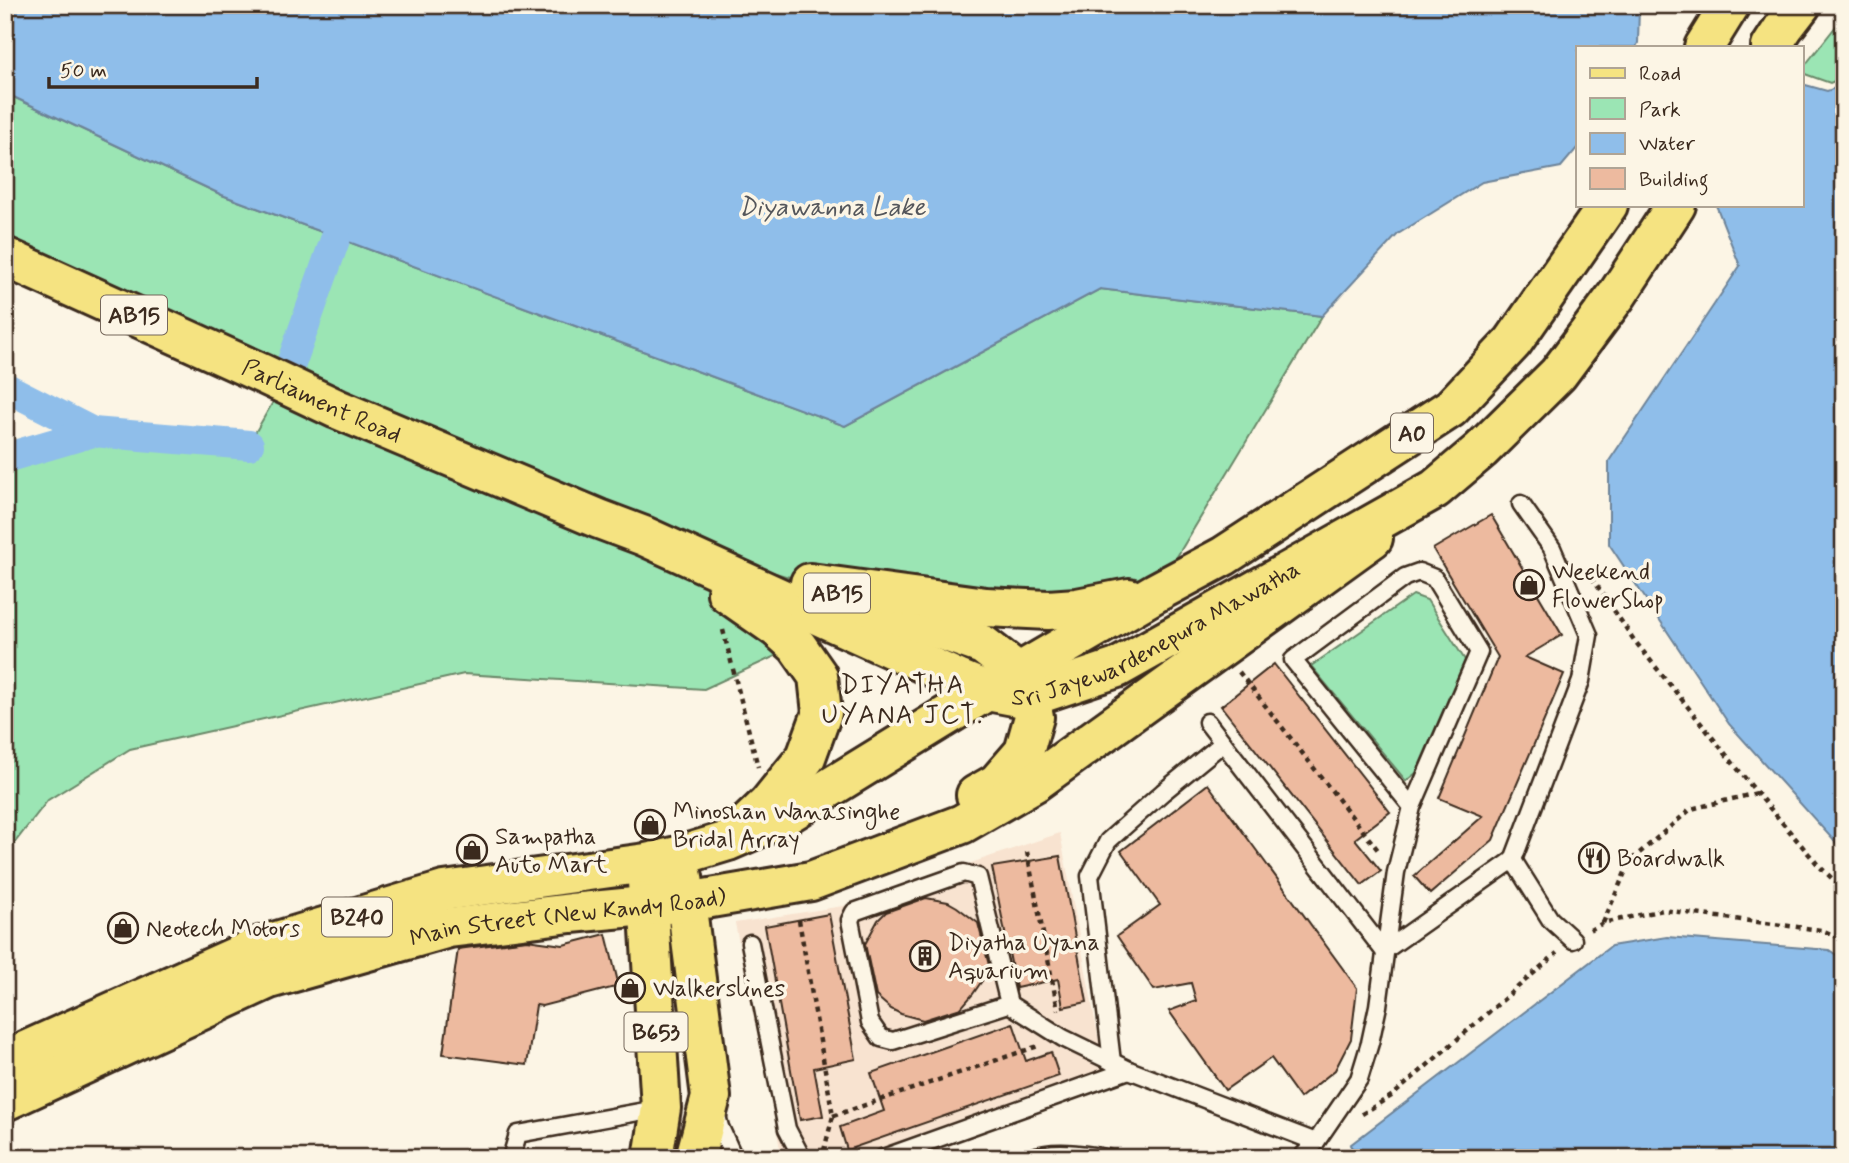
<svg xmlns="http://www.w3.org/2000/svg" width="1849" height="1163" font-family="Mynerve,sans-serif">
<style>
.built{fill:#f8e3d0}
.green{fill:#9be5b4;stroke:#6b8869;stroke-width:2}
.water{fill:#8fbeea;stroke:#6d8398;stroke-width:2}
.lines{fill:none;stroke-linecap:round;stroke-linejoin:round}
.canal{stroke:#8fbeea;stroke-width:30}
.building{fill:#edba9f;stroke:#3b2a1e;stroke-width:2}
.service-casing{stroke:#3b2a1e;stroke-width:21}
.primary-casing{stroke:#3b2a1e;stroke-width:44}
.trunk-casing{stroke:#3b2a1e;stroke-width:44}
.path{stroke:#3b2a1e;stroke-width:4.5;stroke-dasharray:5 5;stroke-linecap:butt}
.service{stroke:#fcf5e5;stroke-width:16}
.primary{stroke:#f5e381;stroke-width:38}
.trunk{stroke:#f5e381;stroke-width:38}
.labels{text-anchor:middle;stroke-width:7;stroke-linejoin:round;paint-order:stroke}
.shield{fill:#fcf5e5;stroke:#75675a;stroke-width:2}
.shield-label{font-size:23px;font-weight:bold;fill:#3b2a1e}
.street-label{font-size:24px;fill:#3b2a1e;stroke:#fcf5e5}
.poi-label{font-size:24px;fill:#3b2a1e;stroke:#fcf5e5;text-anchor:start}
.water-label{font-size:26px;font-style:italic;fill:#54565b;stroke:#fcf5e5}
.neighbourhood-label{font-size:26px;letter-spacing:2px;fill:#3b2a1e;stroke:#fcf5e5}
</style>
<rect width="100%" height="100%" fill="#fcf5e5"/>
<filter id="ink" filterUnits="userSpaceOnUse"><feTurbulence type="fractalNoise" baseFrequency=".0143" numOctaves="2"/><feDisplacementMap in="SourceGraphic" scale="14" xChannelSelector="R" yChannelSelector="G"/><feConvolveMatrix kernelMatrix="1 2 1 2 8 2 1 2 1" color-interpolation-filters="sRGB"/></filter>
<g filter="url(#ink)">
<polygon class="built" points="1060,833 1105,1073 860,1158 782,1158 735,923 843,906"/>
<g class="green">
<polygon points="1844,16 1844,77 1830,83 1802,73 1802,69"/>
<polygon points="5,93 222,195 845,426 1100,289 1322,316 1155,593 1077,608 810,583 647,536 797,646 704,689 464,674 130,749 48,800 5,855 5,458 93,432 248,445 284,383 5,257"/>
<polygon points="1413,595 1427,600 1465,660 1416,773 1406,781 1311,666"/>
</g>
<g class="water">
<polygon points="5,5 1638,5 1639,8 1638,43 1636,47 1578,47 1578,147 1561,167 1482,182 1398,234 1322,316 1100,289 845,426 222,195 5,93"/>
<polygon points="1802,84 1827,91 1844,85 1844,852 1729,724 1609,544 1609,461 1740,266 1716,205 1802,205"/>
<polygon points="1667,937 1829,950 1844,960 1844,1158 1359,1158 1350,1145 1611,946"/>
</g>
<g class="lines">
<g class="canal">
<polyline points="285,381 336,237"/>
<polyline points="5,387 93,432"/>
<polyline points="5,458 93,432 249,445"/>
</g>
</g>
<g class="building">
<polygon points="1491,515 1562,635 1525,657 1564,674 1493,840 1430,894 1414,876 1483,816 1439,798 1498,657 1433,549"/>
<polygon points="1274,664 1390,812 1355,839 1381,871 1362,885 1221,706"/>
<polygon points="1208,784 1357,988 1351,1039 1335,1070 1300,1098 1271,1058 1225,1090 1169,1011 1196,1001 1191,983 1154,990 1117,936 1160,905 1121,851"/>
<polygon points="1060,856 1087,1002 1063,1007 1058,979 1016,988 992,867"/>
<polygon points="926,898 948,902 957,907 978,923 990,969 973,994 961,1008 923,1020 901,1014 891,1009 876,996 865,944 878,920 886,912"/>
<polygon points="829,914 856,1059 814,1068 823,1116 800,1120 765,926"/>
<polygon points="606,934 619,986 542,1006 536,1005 527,1065 443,1054 458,949 527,940 563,945"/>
<polygon points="1013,1023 1026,1061 1051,1052 1059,1076 847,1150 840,1127 884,1111 871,1073"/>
</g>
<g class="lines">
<g class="service-casing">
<g id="service">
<polyline points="1207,722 1384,951"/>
<polyline points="1513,860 1550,919 1573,940"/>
<polyline points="750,943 787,1129 802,1158"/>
<polyline points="1384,951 1513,860 1581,681 1589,635 1552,548 1521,504"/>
<polyline points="1009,1004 893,1041 881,1038 870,1022 850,920 854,912 964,873 978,877 1009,1004 1063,1038 1129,1070 1316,1142"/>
<polyline points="1112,1062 1090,876 1108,841 1163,792 1223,743"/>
<polyline points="716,1112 720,1127 734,1158"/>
<polyline points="511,1158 518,1134 661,1108"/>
<polyline points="883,1158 1129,1070"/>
<path d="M1030,1158C1053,1149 1083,1154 1107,1158"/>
<polyline points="1301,1158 1316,1142 1359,1079 1370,1043 1378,1006 1396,872 1412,807 1479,652 1434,578 1419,572 1405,577 1293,660 1412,807"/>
</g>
</g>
<g class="primary-casing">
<g id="primary">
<path id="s1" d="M5,257L263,374L337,409L599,519L644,536L958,679L987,691"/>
<polyline points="727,593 777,628 797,646 818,676 822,713 806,757 768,804 748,823"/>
<polyline points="847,597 983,645 1019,673 1030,697 1034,717 1024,752 997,783 976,795"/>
<polyline points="683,877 711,1097 695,1158"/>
<polyline points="647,881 661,1108 653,1158"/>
<polyline points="5,1060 257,947 444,891 646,863 682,855 728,841 779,819 987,691"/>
<path id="s2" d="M5,1101L269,979L449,928L571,913L687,902L811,881L962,824L1035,782L1373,538"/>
</g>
</g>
<g class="trunk-casing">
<g id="trunk">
<polyline points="1704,47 1730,5"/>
<polyline points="1771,47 1784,27 1801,5"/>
<polyline points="810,583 986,607 1048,610 1077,608 1129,598"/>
<path id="s3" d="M987,691L1019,697H1030L1117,668L1435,489L1481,450L1558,374L1617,295L1676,205"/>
<polyline points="987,691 1155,593 1224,556 1451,408 1513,342 1608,205"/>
</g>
</g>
<g class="path">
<polyline points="1586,569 1634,640 1757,793 1819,866 1844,890"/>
<polyline points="723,630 758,767"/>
<polyline points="1239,672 1378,850"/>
<polyline points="1027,852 1058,1010"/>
<polyline points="799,920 833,1116 823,1154"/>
<polyline points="1603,923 1630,861 1691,809 1757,793"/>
<polyline points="1590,930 1603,923 1663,910 1821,930 1844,939"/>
<polyline points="1362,1114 1393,1095 1557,953"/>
<polyline points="833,1116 1038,1046"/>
</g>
<use href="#service" class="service"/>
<use href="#primary" class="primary"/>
<use href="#trunk" class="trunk"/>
</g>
</g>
<defs>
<g id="shop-ring" transform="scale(1.575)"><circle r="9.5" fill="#fcf5e5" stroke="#3b2a1e" stroke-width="1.5"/><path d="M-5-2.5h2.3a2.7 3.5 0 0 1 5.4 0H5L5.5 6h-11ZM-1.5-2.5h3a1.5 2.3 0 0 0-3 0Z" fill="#3b2a1e"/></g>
<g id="restaurant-ring" transform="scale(1.575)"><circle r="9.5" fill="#fcf5e5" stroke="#3b2a1e" stroke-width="1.5"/><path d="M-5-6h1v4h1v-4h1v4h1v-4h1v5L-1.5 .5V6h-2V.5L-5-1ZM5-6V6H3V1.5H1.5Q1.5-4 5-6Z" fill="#3b2a1e"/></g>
<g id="building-ring" transform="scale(1.575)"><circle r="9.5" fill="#fcf5e5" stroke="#3b2a1e" stroke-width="1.5"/><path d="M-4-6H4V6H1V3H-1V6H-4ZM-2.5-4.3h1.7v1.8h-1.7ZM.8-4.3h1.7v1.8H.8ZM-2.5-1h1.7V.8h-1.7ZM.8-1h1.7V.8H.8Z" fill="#3b2a1e"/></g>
</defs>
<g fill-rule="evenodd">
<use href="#shop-ring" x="1529" y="585"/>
<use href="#shop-ring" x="650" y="825"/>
<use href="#shop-ring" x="472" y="850"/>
<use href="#restaurant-ring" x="1594" y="858"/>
<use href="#shop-ring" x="123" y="928"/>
<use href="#building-ring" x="925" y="956"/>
<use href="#shop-ring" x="630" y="988"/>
</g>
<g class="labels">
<g class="shield">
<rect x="101" y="295.5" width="66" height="39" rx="5"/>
<rect x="1391" y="413.5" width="42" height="39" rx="5"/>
<rect x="804" y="573.5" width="66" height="39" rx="5"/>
<rect x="322" y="897.5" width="70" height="39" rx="5"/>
<rect x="624.5" y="1012.5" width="63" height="39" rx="5"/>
</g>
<g class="shield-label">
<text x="134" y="323">AB15</text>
<text x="1412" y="441">A0</text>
<text x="837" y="601">AB15</text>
<text x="357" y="925">B240</text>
<text x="656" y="1040">B653</text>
</g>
<g class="street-label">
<text dy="8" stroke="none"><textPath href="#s1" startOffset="348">Parliament Road</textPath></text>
<text dy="8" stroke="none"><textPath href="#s3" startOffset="184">Sri Jayewardenepura Mawatha</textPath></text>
<text dy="8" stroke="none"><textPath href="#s2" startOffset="597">Main Street (New Kandy Road)</textPath></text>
</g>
<g class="poi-label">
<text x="1552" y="579">Weekend<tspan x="1552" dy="28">FlowerShop</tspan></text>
<text x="673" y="819">Minoshan Wanasinghe<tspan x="673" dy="28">Bridal Array</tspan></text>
<text x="495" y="844">Sampatha<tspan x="495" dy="28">Auto Mart</tspan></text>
<text x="1617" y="866">Boardwalk</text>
<text x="146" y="936">Neotech Motors</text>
<text x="948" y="950">Diyatha Uyana<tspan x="948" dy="28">Aquarium</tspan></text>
<text x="653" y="996">Walkerslines</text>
</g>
<g class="water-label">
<text x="832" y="215">Diyawanna Lake</text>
</g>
<g class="neighbourhood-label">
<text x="903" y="693">DIYATHA<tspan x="903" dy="30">UYANA JCT.</tspan></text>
</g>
</g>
<rect width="1849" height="1163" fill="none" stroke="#fcf5e5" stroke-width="28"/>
<rect x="14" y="14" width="1821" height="1135" fill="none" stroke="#3b2a1e" stroke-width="2.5" filter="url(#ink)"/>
<rect x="1576" y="46" width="228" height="161" fill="#fcf5e5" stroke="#afa495" stroke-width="2"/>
<rect x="1590" y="68" width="35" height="10" fill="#f5e381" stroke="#afa495" stroke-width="2"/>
<text x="1639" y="80" font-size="21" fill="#3b2a1e">Road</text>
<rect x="1590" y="98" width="35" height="21" fill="#9be5b4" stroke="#afa495" stroke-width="2"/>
<text x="1639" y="116" font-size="21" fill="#3b2a1e">Park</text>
<rect x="1590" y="133" width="35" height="21" fill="#8fbeea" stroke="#afa495" stroke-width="2"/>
<text x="1639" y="150" font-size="21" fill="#3b2a1e">Water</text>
<rect x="1590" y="168" width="35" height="21" fill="#edba9f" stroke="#afa495" stroke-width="2"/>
<text x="1639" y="186" font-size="21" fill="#3b2a1e">Building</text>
<path d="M49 77v10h208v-10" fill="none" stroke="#3b2a1e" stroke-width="3.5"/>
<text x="60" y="77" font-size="21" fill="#3b2a1e" stroke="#fcf5e5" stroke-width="5" paint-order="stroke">50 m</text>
</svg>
